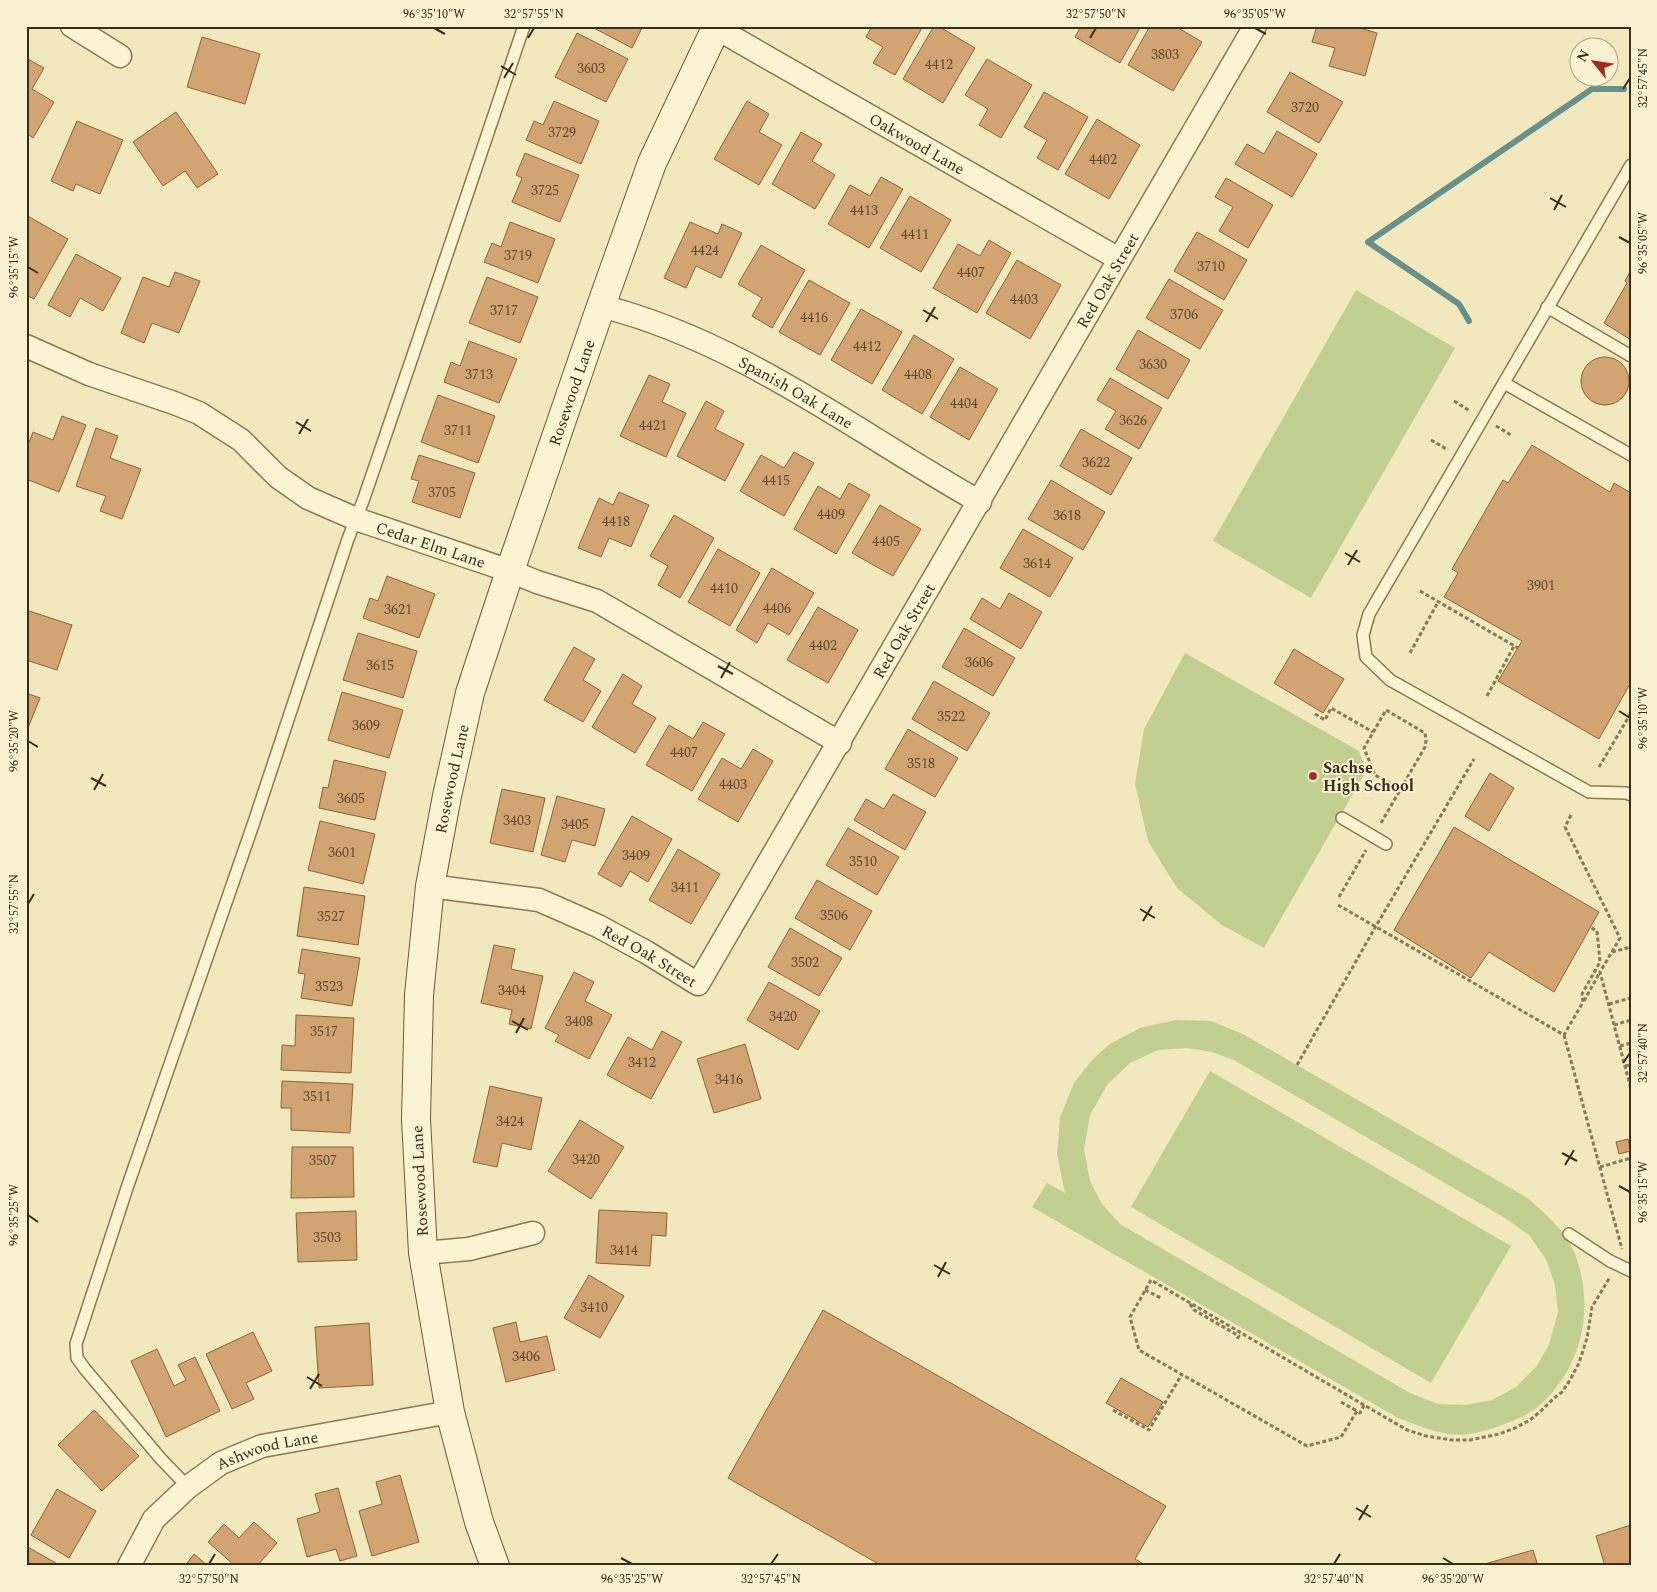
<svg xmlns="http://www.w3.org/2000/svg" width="1657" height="1592" font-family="Spectral,serif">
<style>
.green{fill:#c1d092;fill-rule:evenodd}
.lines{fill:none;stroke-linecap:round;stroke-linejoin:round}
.stream{stroke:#69918b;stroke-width:6}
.building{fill:#d2a471;stroke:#8c633a}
.lane-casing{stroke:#8b7856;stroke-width:14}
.street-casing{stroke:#8b7856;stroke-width:25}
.secondary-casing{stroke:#6c5939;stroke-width:30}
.path{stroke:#8b7856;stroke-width:3;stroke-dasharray:4 2.5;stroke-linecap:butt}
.lane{stroke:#fbf4d2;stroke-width:11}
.street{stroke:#fbf4d2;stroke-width:22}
.secondary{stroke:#fbf4d2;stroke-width:28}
.ticks{fill:none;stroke:#392d1b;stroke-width:2}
.poi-dot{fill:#9e2e21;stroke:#f8f1cf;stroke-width:2}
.labels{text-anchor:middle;stroke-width:4;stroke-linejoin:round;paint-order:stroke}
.number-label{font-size:14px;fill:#5f4b30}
.street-label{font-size:16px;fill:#392d1b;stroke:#f8f1cf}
.poi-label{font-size:16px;font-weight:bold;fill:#392d1b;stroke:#f8f1cf;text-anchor:start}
.neatline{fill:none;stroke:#392d1b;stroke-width:2}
.ticks-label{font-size:12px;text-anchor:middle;fill:#392d1b}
</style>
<rect width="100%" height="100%" fill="#f1e8be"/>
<g class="green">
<polygon points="1356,290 1455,348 1311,598 1213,541"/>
<polygon points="1185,653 1359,751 1366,771 1264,948 1222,925 1177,888 1148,841 1135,784 1144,729"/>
<path d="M1176,1020L1211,1021L1243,1034L1526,1197C1545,1213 1565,1230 1575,1254C1595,1307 1583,1365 1541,1404C1532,1413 1517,1419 1505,1424C1491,1429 1476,1434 1460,1435C1439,1435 1418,1425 1398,1418L1032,1207L1047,1183L1065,1193L1057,1154L1060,1117L1074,1083L1092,1060L1110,1044L1140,1028ZM1188,1048L1212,1052L1234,1060L1505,1218L1529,1235L1546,1259L1555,1285L1558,1312L1549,1345L1536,1367L1516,1387L1492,1400L1465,1405L1438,1404L1410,1393L1120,1224L1102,1204L1090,1181L1084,1149L1090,1115L1107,1085L1130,1063L1158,1050Z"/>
<polygon points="1210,1071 1511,1246 1431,1383 1131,1207"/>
</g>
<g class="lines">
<polyline class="stream" points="1469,321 1459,304 1368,242 1592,89 1624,89"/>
</g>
<g class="building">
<polygon points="590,26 643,26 632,48"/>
<polygon points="872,26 923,26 895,75 873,63 883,47 866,37"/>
<polygon points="934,26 938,26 975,48 943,103 903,79"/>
<polygon points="1081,26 1141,26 1120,63 1075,37"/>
<polygon points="1150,26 1175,26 1202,42 1173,91 1128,65"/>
<polygon points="1317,26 1353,26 1377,33 1365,76 1329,66 1335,48 1312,42"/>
<polygon points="577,33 628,59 606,102 555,77"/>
<polygon points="202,37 260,54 245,104 187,87"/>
<polygon points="26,58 44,68 32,89 54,102 33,138 26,133"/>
<polygon points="987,59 1032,85 1001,138 979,125 988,109 965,95"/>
<polygon points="1290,72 1343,102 1319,143 1267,112"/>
<polygon points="1044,92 1088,117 1058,170 1037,158 1047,140 1024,127"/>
<polygon points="554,101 599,121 581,164 526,140 534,121 543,125"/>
<polygon points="747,101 769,114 759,132 782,145 759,185 714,159"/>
<polygon points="176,112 218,174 197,188 185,171 163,186 133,142"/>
<polygon points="1097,119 1140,145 1109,199 1065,174"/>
<polygon points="77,121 123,140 100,194 76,184 73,191 51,181"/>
<polygon points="1277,131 1317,154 1292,197 1235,164 1247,144 1264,154"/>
<polygon points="801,132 822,144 812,161 835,175 815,209 772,184"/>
<polygon points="525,153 579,175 560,222 512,202 522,178 516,175"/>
<polygon points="881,177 903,189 869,248 828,224 850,185 870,196"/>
<polygon points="1226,178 1273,205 1248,248 1219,231 1233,207 1215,197"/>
<polygon points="910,196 951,220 921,272 880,248"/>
<polygon points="26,215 68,239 34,299 26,295"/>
<polygon points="510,222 555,239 538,283 484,262 492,243 501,247"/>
<polygon points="690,222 718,234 722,224 742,233 721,278 696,266 686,288 664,278"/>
<polygon points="1197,232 1247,260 1224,300 1174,271"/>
<polygon points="989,240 1011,253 977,313 933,288 958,244 980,256"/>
<polygon points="761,245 805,270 772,328 752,316 762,298 738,284"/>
<polygon points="76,254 121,278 103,311 80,298 70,317 48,305"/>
<polygon points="1017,260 1061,285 1030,339 986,313"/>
<polygon points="1631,270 1631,340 1604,323 1627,283 1625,281"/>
<polygon points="175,272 200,281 179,333 152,323 144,343 121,333 143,277 169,287"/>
<polygon points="487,277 538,297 520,343 469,323"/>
<polygon points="1169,279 1223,310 1200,349 1146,318"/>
<polygon points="809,280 850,303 820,355 779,332"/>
<polygon points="861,309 902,332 872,384 831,360"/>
<polygon points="1138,330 1190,360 1168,399 1116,369"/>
<polygon points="914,335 954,359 922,414 882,390"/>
<polygon points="469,341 517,359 499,403 444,382 451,362 460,366"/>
<circle cx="1605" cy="381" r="24"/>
<polygon points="960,367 998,389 969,440 930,417"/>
<polygon points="649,375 670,384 662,402 686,413 666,457 620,436"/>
<polygon points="1110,378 1162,408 1139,449 1105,429 1116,411 1097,400"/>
<polygon points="438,395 495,416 478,463 421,442"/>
<polygon points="706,401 724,411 715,429 744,444 725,481 677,456"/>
<polygon points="62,416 86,425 59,492 26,479 26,450 33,432 53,440"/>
<polygon points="96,428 118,436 110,458 141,469 122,519 100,511 106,496 76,486"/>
<polygon points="1081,429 1132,458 1111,495 1060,466"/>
<polygon points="1532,445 1610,492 1614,483 1631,493 1631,682 1599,739 1498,681 1522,641 1444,597 1458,573 1452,569 1503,480 1508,483"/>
<polygon points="794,452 814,463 784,516 740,491 761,455 784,468"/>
<polygon points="419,455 475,473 460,518 412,502 419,481 411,479"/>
<polygon points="1051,480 1105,512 1083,550 1028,519"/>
<polygon points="849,483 870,495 836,554 794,529 818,486 840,499"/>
<polygon points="619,492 649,505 631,547 609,538 601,557 578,548 599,498 613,505"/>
<polygon points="880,505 921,529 893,576 852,553"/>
<polygon points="674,515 714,538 680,598 658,585 668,566 650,556"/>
<polygon points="1023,529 1073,558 1050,597 1000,568"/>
<polygon points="718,549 760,573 730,626 688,602"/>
<polygon points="772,568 814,593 789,635 768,623 757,643 736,630"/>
<polygon points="387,576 435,594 419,638 363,618 370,598 378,601"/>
<polygon points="1009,593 1042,612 1021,649 970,619 982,598 1000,609"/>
<polygon points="818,607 858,630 828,683 787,660"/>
<polygon points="26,610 72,625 57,670 26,660"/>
<polygon points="964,628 1015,658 993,696 942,667"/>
<polygon points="358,633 417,651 403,698 343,680"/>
<polygon points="574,647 595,659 583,680 601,691 583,722 544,700"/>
<polygon points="1294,649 1344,679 1323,713 1274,683"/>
<polygon points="623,674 642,686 632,704 656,718 635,753 592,727"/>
<polygon points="934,681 990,713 967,751 912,719"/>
<polygon points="342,692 403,710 389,758 328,740"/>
<polygon points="26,693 40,698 26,733"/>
<polygon points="703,722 725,734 692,791 646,765 669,725 693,739"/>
<polygon points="908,729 958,758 935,797 885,769"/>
<polygon points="753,749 773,761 738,822 698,799 722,758 741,769"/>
<polygon points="334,760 386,772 375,820 319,808 323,787 328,788"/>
<polygon points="1490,773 1514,788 1489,831 1465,816"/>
<polygon points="502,789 545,798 533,852 490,843"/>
<polygon points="893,794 926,812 905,850 854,820 866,799 884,809"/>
<polygon points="557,796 605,809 595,846 572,840 565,862 541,855"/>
<polygon points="632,816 672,839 648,882 630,871 621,887 598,874"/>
<polygon points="320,821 375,834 363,884 308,870"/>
<polygon points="1454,827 1599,912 1554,992 1489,952 1471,978 1394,930"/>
<polygon points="848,828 899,857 877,895 826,865"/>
<polygon points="678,849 720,874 691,924 649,900"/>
<polygon points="817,880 872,911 850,950 795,918"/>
<polygon points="304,887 365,896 358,945 297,936"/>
<polygon points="790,928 842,958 819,996 768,967"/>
<polygon points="494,945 515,949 511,969 543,976 531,1029 509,1024 512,1010 481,1003"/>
<polygon points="302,949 360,958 352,1006 301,998 305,974 298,973"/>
<polygon points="574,972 594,982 585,1001 612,1015 589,1059 555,1041 559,1035 545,1028"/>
<polygon points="769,982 820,1011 798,1050 747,1020"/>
<polygon points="296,1015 354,1018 351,1073 281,1070 282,1045 295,1046"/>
<polygon points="662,1031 682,1042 651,1099 607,1075 628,1037 652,1050"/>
<polygon points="745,1044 761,1099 714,1113 697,1059"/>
<polygon points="282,1081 353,1084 350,1133 291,1130 291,1108 281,1108"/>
<polygon points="490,1086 542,1098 531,1150 502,1143 497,1167 473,1162"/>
<polygon points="580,1120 624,1147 591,1199 548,1171"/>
<polygon points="1628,1139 1631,1151 1619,1154 1616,1142"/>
<polygon points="292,1147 353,1147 354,1197 291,1198"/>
<polygon points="599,1210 667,1213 666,1236 652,1235 650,1266 596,1263"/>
<polygon points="356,1211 357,1260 298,1262 296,1213"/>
<polygon points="589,1275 624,1296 600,1338 564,1318"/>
<polygon points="823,1310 1166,1506 1135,1559 1147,1566 882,1566 728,1478"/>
<polygon points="516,1322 520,1342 547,1336 555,1370 506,1382 493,1328"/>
<polygon points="369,1323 373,1385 319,1388 315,1327"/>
<polygon points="253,1332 272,1371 246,1383 254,1399 232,1409 206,1354"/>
<polygon points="157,1349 174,1386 186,1380 178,1365 195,1357 220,1411 166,1437 131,1361"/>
<polygon points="1121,1378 1163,1402 1148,1427 1106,1403"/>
<polygon points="94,1410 139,1456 102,1491 58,1445"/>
<polygon points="400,1475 419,1542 372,1556 359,1511 382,1504 376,1482"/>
<polygon points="338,1488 357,1556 340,1561 336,1549 307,1557 297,1519 320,1512 315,1494"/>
<polygon points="57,1489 96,1511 69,1558 31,1535"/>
<polygon points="254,1522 277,1543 257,1566 235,1566 208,1542 224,1524 239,1538"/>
<polygon points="1631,1525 1631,1566 1605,1566 1596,1536"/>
<polygon points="26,1546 61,1566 26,1566"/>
<polygon points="1533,1550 1538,1566 1478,1566"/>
<polygon points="194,1554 208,1566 185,1566"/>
</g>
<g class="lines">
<g class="lane-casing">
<g id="lane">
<polyline points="1631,165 1369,614 1363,635 1366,657 1390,680 1589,792 1626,793 1631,795"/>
<polyline points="1547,307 1631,356"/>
<polyline points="1504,383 1631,455"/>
<polyline points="1342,818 1386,844"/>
<polyline points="1569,1234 1610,1261 1631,1271"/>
<polyline points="188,1487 161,1459 85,1369 77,1358 76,1344 127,1188 255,819 348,539 363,501 412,358 524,26"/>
</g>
</g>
<g class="street-casing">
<g id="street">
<polyline points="72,26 120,56"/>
<path id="s1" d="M716,28L1119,259"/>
<path id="s2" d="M601,306C740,341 856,432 980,502"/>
<path id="s3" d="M26,346L89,374L174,403L199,413L241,440L278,477L308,498L356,519L510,571L537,582L597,601L840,743"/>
<path id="s4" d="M430,886L539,900L598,926L646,952L698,984L1255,26"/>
<polyline points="423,1253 469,1249 533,1233"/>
<path id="s5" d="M129,1566L154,1519L188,1487L221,1463L262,1446L450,1412"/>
</g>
</g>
<g class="secondary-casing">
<g id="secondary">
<path id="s6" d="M495,1566L479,1522L450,1412L423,1253L416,1119L419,995L430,886L447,796L470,693L510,571L601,306L652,163L717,26"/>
</g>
</g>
<g class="path">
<polyline points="1454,401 1470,411"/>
<polyline points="1496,426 1511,435"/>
<polyline points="1431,440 1448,450"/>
<polyline points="1420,591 1518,648"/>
<polyline points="1410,653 1438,602"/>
<polyline points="1487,696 1514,646"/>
<polyline points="1315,714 1325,720 1331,708 1373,732"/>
<polyline points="1599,767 1631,713"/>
<polyline points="1571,815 1565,827 1620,938 1600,972 1631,1089"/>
<polyline points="1381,823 1425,747 1426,741 1425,733 1386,710 1364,748 1375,775 1401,789"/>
<polyline points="1339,897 1366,850"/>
<polyline points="1338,905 1564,1035 1583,1002 1582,994 1600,962 1597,931 1590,927"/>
<polyline points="1612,952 1631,947"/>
<polyline points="1584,1001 1600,972"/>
<polyline points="1609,1004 1631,998"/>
<polyline points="1614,1025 1631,1020"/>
<polyline points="1564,1035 1622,1249"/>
<polyline points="1620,1046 1631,1043"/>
<polyline points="1297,1065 1376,926 1474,759"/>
<polyline points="1625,1066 1631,1065"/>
<polyline points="1600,1167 1631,1158"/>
<polyline points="1145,1290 1161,1298"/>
<polyline points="1190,1304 1194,1310 1239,1336 1237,1339"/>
<polyline points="1341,1402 1357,1411"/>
<polyline points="1364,1405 1151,1280 1130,1317 1139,1350 1307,1446 1341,1437 1357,1411 1360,1413 1364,1405 1407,1430 1426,1436 1452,1440 1470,1440 1499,1434 1515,1428 1530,1420 1543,1409 1554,1398 1562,1392 1570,1380 1579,1363 1587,1338 1592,1307 1610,1277"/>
<polyline points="1113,1410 1149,1430 1182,1374"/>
</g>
<use href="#lane" class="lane"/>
<use href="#street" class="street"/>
<use href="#secondary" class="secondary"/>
</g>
<path class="ticks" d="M434,28L445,34M1255,28L1266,34M528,38L534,28M1090,38L1096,28M501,66L516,75M504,78L513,63M1623,89L1630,78M1550,198L1566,207M1554,210L1562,195M1619,237L1630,243M28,267L38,273M923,310L938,319M926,322L935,307M296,422L311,431M299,434L308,419M1345,553L1360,562M1348,565L1357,550M718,666L733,674M721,678L730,662M1619,711L1630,718M28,741L38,747M91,778L106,786M94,790L103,774M28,904L34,894M1140,909L1155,918M1143,921L1152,906M512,1021L528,1030M516,1033L524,1018M1623,1063L1630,1053M1562,1153L1577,1161M1565,1165L1574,1150M1619,1186L1630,1192M28,1215L38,1222M934,1265L950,1274M938,1277L946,1262M307,1377L322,1386M310,1389L319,1374M1356,1508L1371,1517M1359,1520L1368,1505M621,1558L632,1564M1443,1558L1453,1564M209,1564L215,1554M771,1564L778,1554M1334,1564L1340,1554"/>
<circle class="poi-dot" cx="1313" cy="776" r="5"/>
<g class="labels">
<g class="number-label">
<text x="1165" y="59">3803</text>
<text x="939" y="69">4412</text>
<text x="591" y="73">3603</text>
<text x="1305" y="112">3720</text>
<text x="562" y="137">3729</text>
<text x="1103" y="164">4402</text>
<text x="545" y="195">3725</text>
<text x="864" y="215">4413</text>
<text x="915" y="239">4411</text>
<text x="705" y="255">4424</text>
<text x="518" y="260">3719</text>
<text x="1211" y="271">3710</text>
<text x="971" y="277">4407</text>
<text x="1024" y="304">4403</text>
<text x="504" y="315">3717</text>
<text x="1184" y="319">3706</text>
<text x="814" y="322">4416</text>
<text x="867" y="351">4412</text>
<text x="1153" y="369">3630</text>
<text x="479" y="379">3713</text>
<text x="918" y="379">4408</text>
<text x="964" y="408">4404</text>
<text x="1133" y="425">3626</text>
<text x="653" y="430">4421</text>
<text x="458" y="435">3711</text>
<text x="1096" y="467">3622</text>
<text x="776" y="485">4415</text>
<text x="442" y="497">3705</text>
<text x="831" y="519">4409</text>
<text x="1067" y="520">3618</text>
<text x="616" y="526">4418</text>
<text x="886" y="546">4405</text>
<text x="1037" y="568">3614</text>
<text x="1541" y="590">3901</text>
<text x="724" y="593">4410</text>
<text x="777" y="613">4406</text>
<text x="398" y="614">3621</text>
<text x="823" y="650">4402</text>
<text x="979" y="667">3606</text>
<text x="380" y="670">3615</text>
<text x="951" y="721">3522</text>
<text x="366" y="730">3609</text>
<text x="684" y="757">4407</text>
<text x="921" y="768">3518</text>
<text x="733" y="789">4403</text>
<text x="351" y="803">3605</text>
<text x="517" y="825">3403</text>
<text x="575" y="829">3405</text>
<text x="342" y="857">3601</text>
<text x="636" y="860">3409</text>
<text x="863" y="866">3510</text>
<text x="685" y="892">3411</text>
<text x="834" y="920">3506</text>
<text x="331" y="921">3527</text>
<text x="805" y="967">3502</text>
<text x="329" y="991">3523</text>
<text x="512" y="995">3404</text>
<text x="783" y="1021">3420</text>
<text x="579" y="1026">3408</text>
<text x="324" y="1036">3517</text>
<text x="642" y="1067">3412</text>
<text x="729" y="1084">3416</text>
<text x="317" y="1101">3511</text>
<text x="510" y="1126">3424</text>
<text x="586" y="1164">3420</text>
<text x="323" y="1165">3507</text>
<text x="327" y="1242">3503</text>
<text x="624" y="1255">3414</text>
<text x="594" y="1312">3410</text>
<text x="526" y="1361">3406</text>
</g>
<g class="street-label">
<text dy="6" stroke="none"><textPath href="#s1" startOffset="232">Oakwood Lane</textPath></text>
<text dy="6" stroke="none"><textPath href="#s4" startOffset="1104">Red Oak Street</textPath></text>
<text dy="6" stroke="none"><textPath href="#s6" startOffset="1204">Rosewood Lane</textPath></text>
<text dy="6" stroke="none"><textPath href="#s2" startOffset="214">Spanish Oak Lane</textPath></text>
<text dy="6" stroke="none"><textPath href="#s3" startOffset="456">Cedar Elm Lane</textPath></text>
<text dy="6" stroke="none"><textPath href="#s4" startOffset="699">Red Oak Street</textPath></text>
<text dy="6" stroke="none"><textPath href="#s6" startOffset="799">Rosewood Lane</textPath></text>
<text dy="6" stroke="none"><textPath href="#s4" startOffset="234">Red Oak Street</textPath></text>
<text transform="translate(419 1181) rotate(-93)" y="6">Rosewood Lane</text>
<text dy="6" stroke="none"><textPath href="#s5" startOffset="189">Ashwood Lane</textPath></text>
</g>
<g class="poi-label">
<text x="1323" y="773">Sachse<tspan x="1323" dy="18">High School</tspan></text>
</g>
</g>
<rect width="1657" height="1592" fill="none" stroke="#f8f1cf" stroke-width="55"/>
<g transform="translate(1594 62) rotate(300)"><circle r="24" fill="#f8f1cf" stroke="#aca387"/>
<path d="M0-4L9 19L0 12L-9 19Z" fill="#9e2e21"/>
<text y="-8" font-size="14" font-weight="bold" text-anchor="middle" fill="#392d1b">N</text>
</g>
<rect x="28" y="28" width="1602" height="1536" class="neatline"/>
<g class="ticks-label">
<text x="434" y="18">96°35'10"W</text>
<text x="534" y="18">32°57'55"N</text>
<text x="1096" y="18">32°57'50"N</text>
<text x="1255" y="18">96°35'05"W</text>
<text transform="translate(1643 78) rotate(-90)" y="4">32°57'45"N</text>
<text transform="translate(1643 243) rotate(-90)" y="4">96°35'05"W</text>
<text transform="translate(14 267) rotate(-90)" y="4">96°35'15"W</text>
<text transform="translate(1643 718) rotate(-90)" y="4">96°35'10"W</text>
<text transform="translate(14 741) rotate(-90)" y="4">96°35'20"W</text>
<text transform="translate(14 904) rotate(-90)" y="4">32°57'55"N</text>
<text transform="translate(1643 1053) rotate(-90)" y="4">32°57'40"N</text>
<text transform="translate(1643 1192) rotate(-90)" y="4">96°35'15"W</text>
<text transform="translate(14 1215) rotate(-90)" y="4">96°35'25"W</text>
<text x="209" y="1583">32°57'50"N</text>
<text x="632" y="1583">96°35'25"W</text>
<text x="771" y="1583">32°57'45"N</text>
<text x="1334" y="1583">32°57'40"N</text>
<text x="1453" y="1583">96°35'20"W</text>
</g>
</svg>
